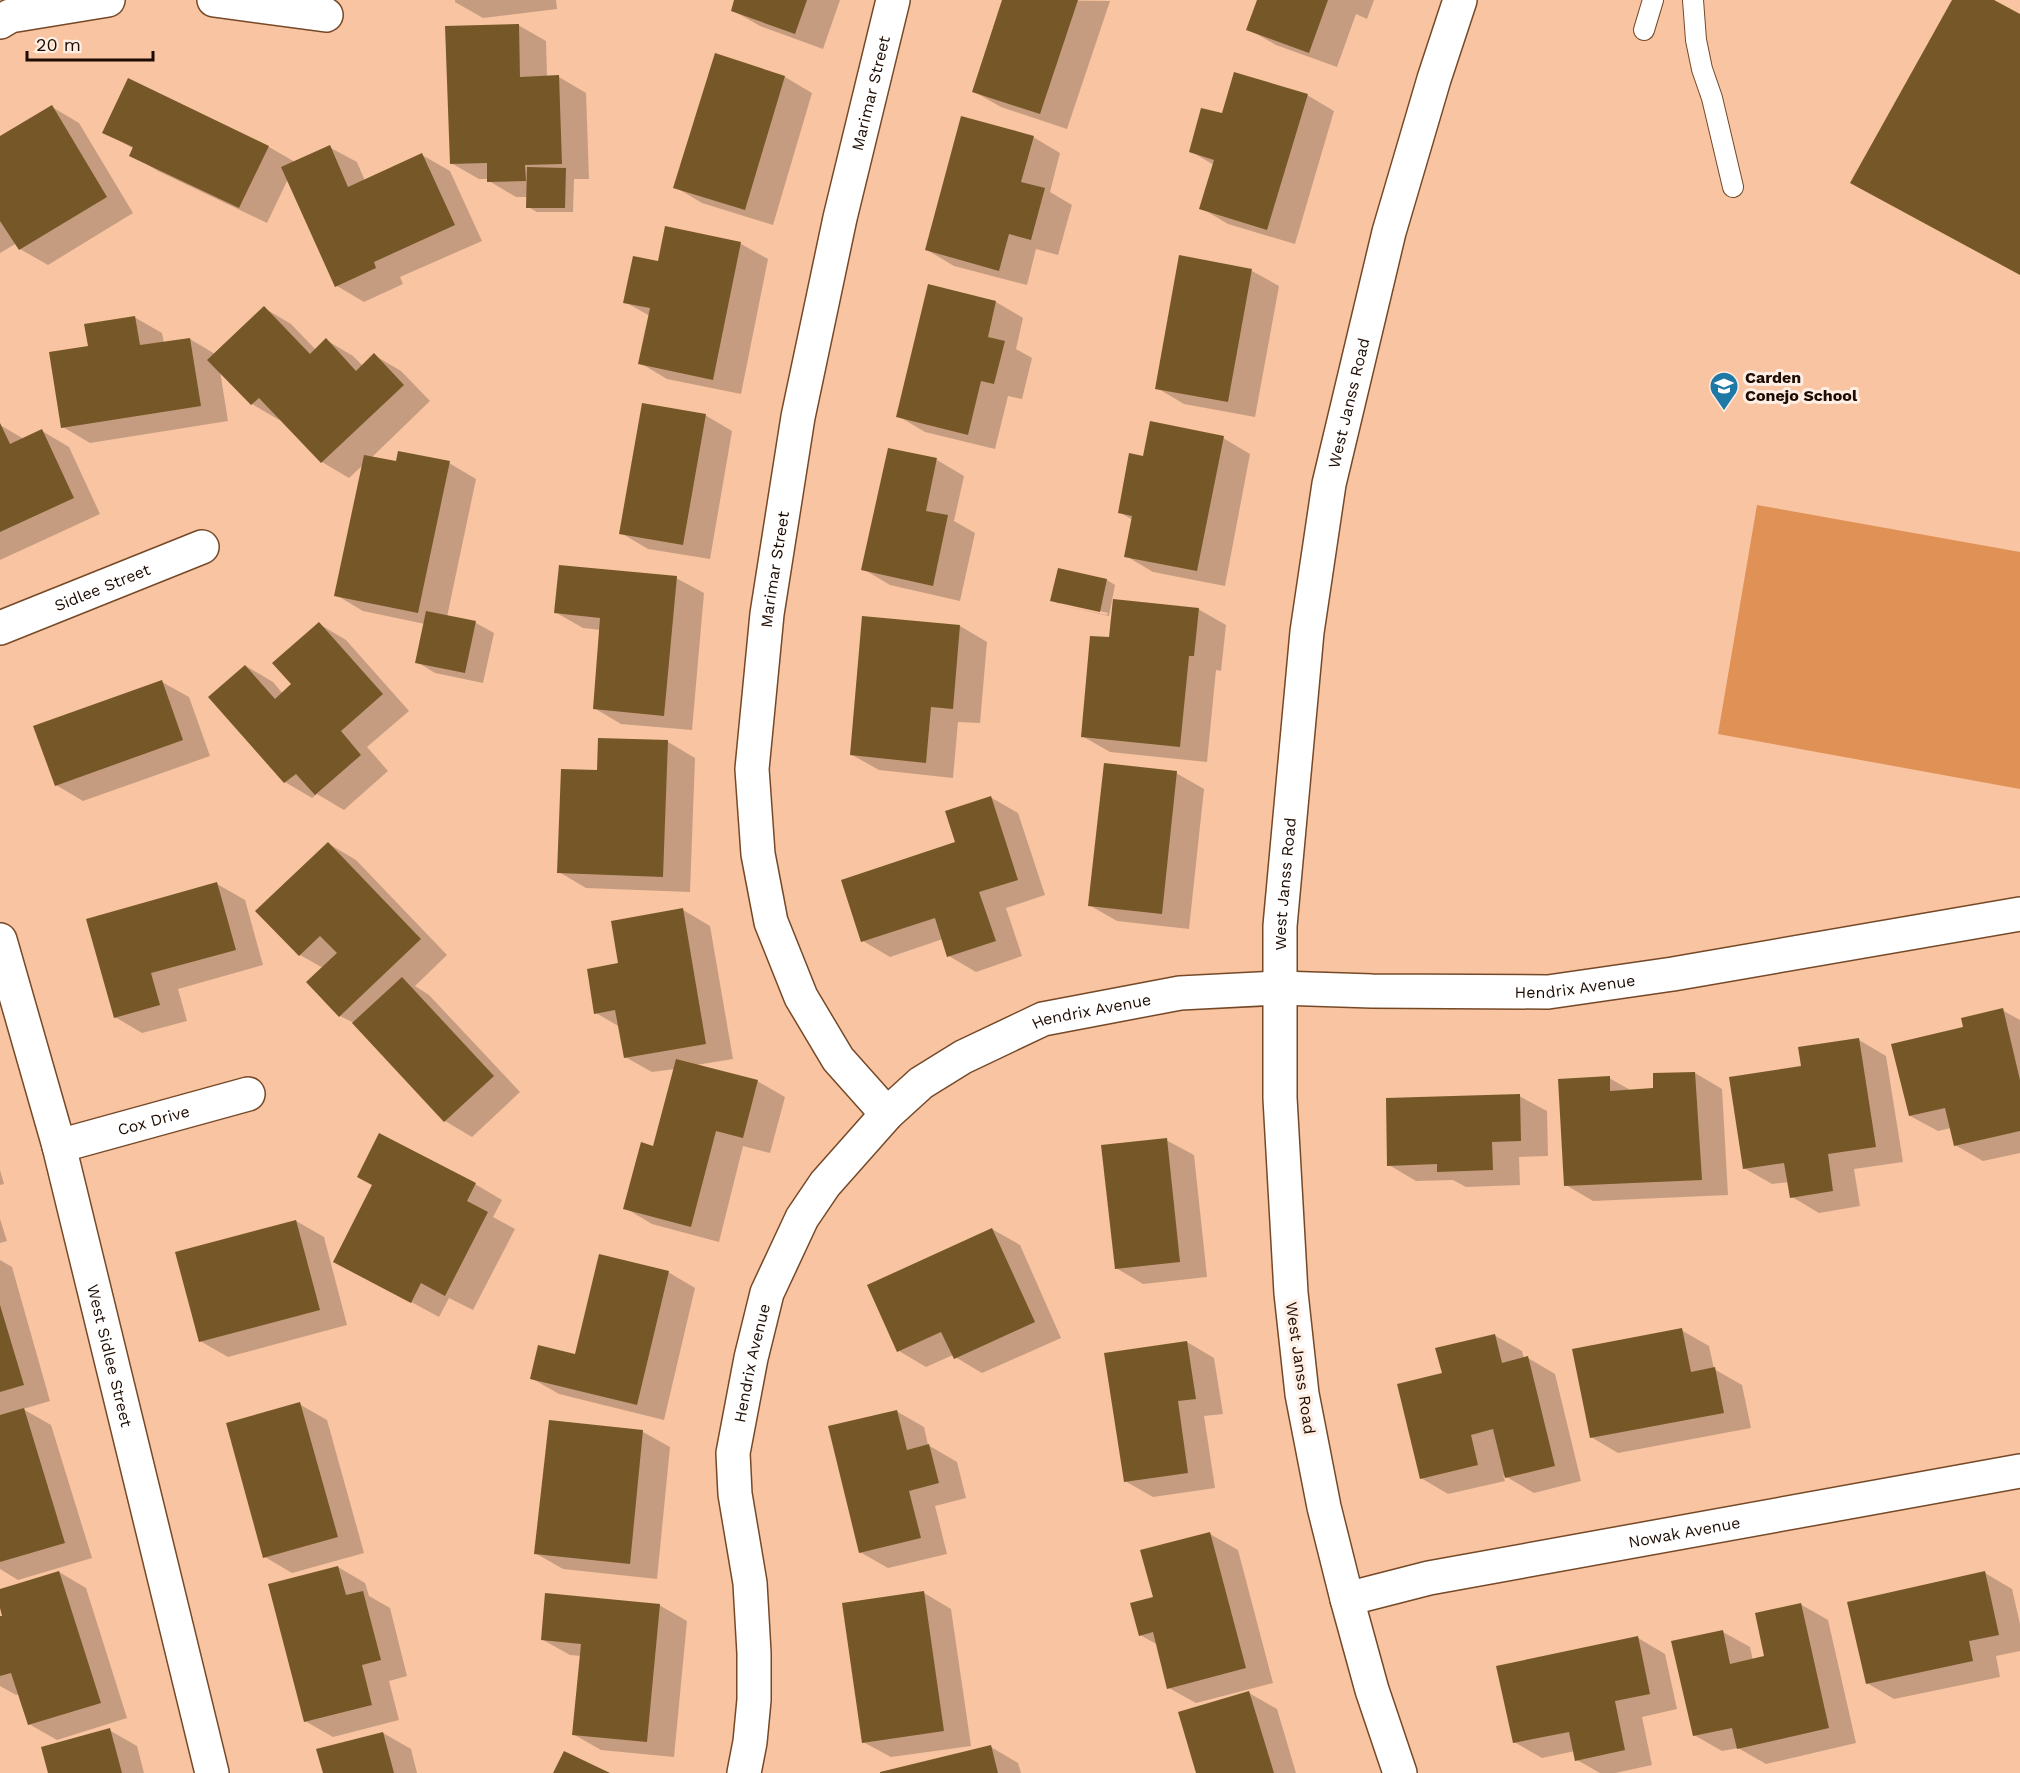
<svg xmlns="http://www.w3.org/2000/svg" width="2020" height="1773" font-family="'Work Sans',sans-serif">
<style>
.green{fill:#e09155}
.shadow{fill:#0003}
.building{fill:#765828}
.lines{fill:none;stroke-linecap:round;stroke-linejoin:round}
.service-casing{stroke:#754928;stroke-width:22}
.minor-casing{stroke:#754928;stroke-width:36}
.secondary-casing{stroke:#754928;stroke-width:36}
.service{stroke:#fff;stroke-width:20}
.minor{stroke:#fff;stroke-width:33}
.secondary{stroke:#fff;stroke-width:33}
.labels{text-anchor:middle;stroke-width:6;stroke-linejoin:round;paint-order:stroke}
.street-label{font-size:16px;fill:#1d0c02;stroke:#feeee3}
.poi-label{font-size:16px;font-weight:bold;fill:#1d0c02;stroke:#feeee3;text-anchor:start}
</style>
<rect width="100%" height="100%" fill="#f8c4a1"/>
<polygon class="green" points="1757,505 2020,552 2020,789 1718,734"/>
<g class="shadow">
<polygon points="455,0 556,0 557,9 483,18 455,2"/>
<polygon points="736,0 840,0 823,49 760,26 732,10"/>
<polygon points="1004,0 1110,1 1067,129 1001,107 973,91"/>
<polygon points="1259,0 1374,0 1367,19 1356,14 1337,67 1276,45 1248,29"/>
<polygon points="518,25 546,41 547,77 559,77 586,93 589,179 574,179 573,212 537,212 528,207 528,197 516,197 489,181 489,179 479,179 451,163"/>
<polygon points="716,55 785,77 812,93 773,225 702,203 675,187"/>
<polygon points="1307,95 1334,111 1295,244 1228,224 1201,208 1214,165 1190,151 1223,115"/>
<polygon points="52,107 79,123 133,213 48,265 20,249 17,243 0,253 0,138"/>
<polygon points="104,132 269,147 295,162 329,147 357,162 365,181 422,155 450,171 482,241 400,277 403,284 364,302 337,286 288,179 267,223 158,171 131,155 134,149"/>
<polygon points="1033,137 1060,153 1050,192 1072,205 1058,255 1036,249 1027,285 954,266 927,250"/>
<polygon points="667,228 741,244 768,259 741,394 667,379 640,363 650,316 625,302 659,263"/>
<polygon points="1252,271 1279,286 1255,417 1184,404 1157,388"/>
<polygon points="929,286 996,302 1023,318 1016,349 1032,358 1022,399 1008,396 995,449 925,432 898,416"/>
<polygon points="264,308 291,324 316,350 326,340 353,356 363,366 374,355 401,371 430,401 371,458 397,463 449,463 476,479 447,617 476,623 494,633 483,683 435,673 417,662 425,624 363,611 336,595 363,465 349,478 322,462 280,419 279,420 252,404 220,371 228,421 90,443 63,427 89,347 134,317 162,333 164,343 190,339 215,354"/>
<polygon points="705,415 732,431 710,559 648,549 621,533"/>
<polygon points="0,425 24,439 42,431 69,447 100,514 0,560"/>
<polygon points="1223,438 1250,454 1225,586 1153,572 1126,556 1133,520 1119,512 1145,458"/>
<polygon points="937,460 964,476 954,521 975,533 960,601 890,585 863,569"/>
<polygon points="676,578 704,593 692,730 621,724 594,708 601,630 583,628 555,612"/>
<polygon points="1107,580 1115,585 1109,616 1060,605 1107,615 1108,613 1059,601 1059,604 1052,600"/>
<polygon points="1198,609 1226,625 1221,671 1216,670 1207,762 1110,752 1082,736 1111,639"/>
<polygon points="864,618 960,626 987,642 980,723 958,722 953,778 879,770 852,755"/>
<polygon points="319,624 346,640 409,711 367,747 388,771 344,810 317,794 312,798 285,782 246,666 273,682 283,694 293,684"/>
<polygon points="162,682 189,697 210,756 83,801 56,785"/>
<polygon points="668,742 695,758 690,892 586,888 559,872 599,772"/>
<polygon points="1176,773 1204,789 1189,929 1117,921 1089,905"/>
<polygon points="990,797 1018,813 1045,895 1006,908 1022,956 976,972 949,956 943,939 890,957 863,941 957,843"/>
<polygon points="329,844 356,860 447,955 415,986 429,995 520,1092 472,1137 445,1121 354,1023 340,1016 323,968 300,955 258,911"/>
<polygon points="217,884 245,900 263,965 178,989 187,1021 142,1033 115,1017"/>
<polygon points="683,910 710,926 733,1059 696,1065 757,1081 785,1097 770,1153 743,1146 719,1242 652,1224 625,1208 654,1147 675,1069 652,1072 625,1057 620,1027 596,1013 620,965"/>
<polygon points="2002,1010 2020,1020 2020,1153 1983,1161 1955,1145 1951,1128 1938,1131 1910,1116 1965,1029"/>
<polygon points="1859,1040 1886,1056 1903,1162 1854,1169 1860,1206 1819,1213 1792,1197 1789,1182 1772,1184 1744,1168 1803,1068"/>
<polygon points="1695,1073 1722,1089 1728,1195 1593,1201 1566,1185 1609,1078 1632,1091 1655,1090"/>
<polygon points="1519,1096 1547,1111 1548,1156 1519,1157 1520,1185 1466,1187 1453,1180 1416,1181 1389,1165"/>
<polygon points="1166,1140 1194,1155 1207,1277 1143,1284 1116,1268"/>
<polygon points="0,1170 4,1184 0,1185"/>
<polygon points="475,1184 502,1200 493,1217 515,1229 473,1310 449,1298 439,1317 335,1261"/>
<polygon points="0,1219 7,1241 0,1243"/>
<polygon points="296,1221 324,1237 347,1325 228,1357 200,1341"/>
<polygon points="992,1229 1020,1245 1061,1338 982,1373 955,1357 953,1355 926,1367 899,1351"/>
<polygon points="0,1260 12,1267 50,1401 23,1409 51,1425 92,1558 18,1580 0,1569"/>
<polygon points="668,1272 695,1288 664,1420 559,1394 531,1378 576,1356"/>
<polygon points="1681,1330 1709,1346 1714,1369 1742,1385 1751,1428 1618,1453 1591,1437"/>
<polygon points="1494,1335 1522,1351 1524,1359 1528,1358 1555,1374 1581,1481 1534,1493 1503,1475 1505,1481 1448,1494 1421,1478 1444,1374"/>
<polygon points="1187,1342 1214,1358 1223,1414 1204,1416 1215,1488 1153,1497 1125,1481"/>
<polygon points="299,1404 327,1420 364,1553 292,1573 265,1557"/>
<polygon points="896,1411 924,1427 928,1445 957,1462 966,1498 935,1506 947,1554 888,1568 860,1552"/>
<polygon points="643,1432 670,1447 657,1579 563,1569 535,1553"/>
<polygon points="1210,1534 1238,1550 1273,1683 1196,1703 1169,1688 1158,1645 1140,1635 1155,1598"/>
<polygon points="338,1567 365,1583 369,1596 390,1608 407,1676 389,1681 399,1720 333,1737 305,1721"/>
<polygon points="59,1572 86,1588 127,1718 57,1740 29,1724 20,1694 16,1695 0,1686 0,1618 4,1617 0,1603 0,1590"/>
<polygon points="1985,1573 2012,1589 2020,1624 2020,1651 1996,1656 2000,1677 1894,1699 1867,1683"/>
<polygon points="924,1593 951,1609 971,1746 891,1757 863,1742"/>
<polygon points="1800,1604 1828,1620 1856,1743 1766,1764 1738,1748 1722,1751 1694,1735 1723,1632 1750,1647 1753,1661 1766,1657"/>
<polygon points="659,1605 687,1621 674,1757 601,1750 573,1734 581,1656 570,1655 543,1640"/>
<polygon points="1638,1638 1665,1654 1677,1709 1642,1717 1652,1765 1615,1773 1600,1773 1577,1760 1575,1751 1542,1758 1514,1742"/>
<polygon points="1249,1693 1277,1709 1296,1773 1198,1773"/>
<polygon points="109,1730 137,1746 144,1773 50,1773"/>
<polygon points="383,1733 411,1749 417,1773 324,1773"/>
<polygon points="991,1747 1018,1763 1021,1773 883,1773"/>
</g>
<g class="building">
<polygon points="734,0 807,0 795,34 731,11"/>
<polygon points="1002,0 1078,0 1040,114 972,92"/>
<polygon points="1257,0 1328,0 1309,53 1246,30"/>
<polygon points="1952,0 1994,0 2020,14 2020,275 1850,183"/>
<polygon points="519,24 520,77 559,75 562,164 525,165 526,181 487,182 487,163 450,164 445,26"/>
<polygon points="715,53 785,76 745,210 673,188"/>
<polygon points="1234,72 1308,94 1267,230 1199,209 1214,160 1189,152 1201,108 1222,113"/>
<polygon points="128,78 269,146 239,208 129,156 133,147 102,133"/>
<polygon points="52,105 107,197 19,250 0,221 0,136"/>
<polygon points="961,116 1034,136 1021,182 1045,188 1031,240 1009,234 999,271 925,250"/>
<polygon points="330,145 348,187 422,153 455,225 374,262 376,268 335,287 281,167"/>
<polygon points="527,167 566,168 565,208 526,208"/>
<polygon points="665,226 741,242 713,380 638,364 650,308 623,303 633,256 658,261"/>
<polygon points="1179,255 1252,269 1228,402 1155,389"/>
<polygon points="928,284 996,301 988,337 1005,341 994,384 981,381 968,435 896,417"/>
<polygon points="264,306 310,354 326,338 356,371 374,353 404,385 321,463 259,398 251,405 207,360"/>
<polygon points="135,316 140,345 190,338 201,406 61,428 49,352 88,346 84,324"/>
<polygon points="642,403 706,414 683,545 619,534"/>
<polygon points="1150,421 1224,436 1197,571 1124,557 1132,516 1118,513 1129,453 1143,456"/>
<polygon points="0,423 10,444 42,429 74,498 0,532"/>
<polygon points="888,448 937,458 926,511 948,515 933,586 861,570"/>
<polygon points="398,451 450,461 418,613 334,596 364,455 396,461"/>
<polygon points="559,565 677,576 664,716 593,709 600,618 554,613"/>
<polygon points="1058,568 1107,579 1100,612 1050,601"/>
<polygon points="1113,599 1199,608 1194,656 1189,656 1180,747 1081,737 1090,636 1109,637"/>
<polygon points="426,611 476,621 465,673 415,663"/>
<polygon points="862,616 960,625 953,709 931,707 926,763 850,755"/>
<polygon points="319,622 383,694 341,731 361,755 315,795 296,774 284,783 208,697 245,665 275,699 291,684 272,663"/>
<polygon points="162,680 183,740 55,786 33,726"/>
<polygon points="598,738 668,740 663,877 557,873 561,769 597,770"/>
<polygon points="1104,763 1177,771 1162,914 1088,906"/>
<polygon points="991,796 1018,880 979,892 996,941 947,957 935,918 861,942 841,880 955,842 945,811"/>
<polygon points="328,842 421,939 339,1017 306,982 337,953 320,936 299,956 255,911"/>
<polygon points="217,882 236,950 151,973 160,1005 114,1018 86,919"/>
<polygon points="683,908 706,1044 624,1058 615,1010 594,1014 587,969 618,963 611,921"/>
<polygon points="402,977 494,1076 444,1122 352,1023"/>
<polygon points="2003,1008 2020,1080 2020,1131 1954,1146 1945,1108 1909,1116 1891,1044 1963,1027 1961,1018"/>
<polygon points="1859,1038 1876,1147 1828,1154 1833,1191 1790,1198 1784,1163 1743,1169 1729,1077 1801,1066 1798,1047"/>
<polygon points="676,1059 758,1080 743,1138 716,1131 691,1227 623,1209 641,1142 653,1146"/>
<polygon points="1695,1072 1702,1180 1564,1186 1558,1079 1610,1076 1610,1091 1653,1088 1653,1073"/>
<polygon points="1520,1094 1521,1141 1492,1142 1493,1170 1437,1172 1437,1164 1387,1166 1386,1098"/>
<polygon points="379,1133 476,1183 467,1201 488,1212 445,1296 421,1283 411,1303 333,1262 372,1185 357,1177"/>
<polygon points="1167,1138 1180,1262 1115,1269 1101,1145"/>
<polygon points="296,1220 320,1310 199,1342 175,1252"/>
<polygon points="992,1228 1035,1322 954,1359 941,1332 897,1352 867,1285"/>
<polygon points="599,1254 669,1271 637,1405 530,1379 538,1345 575,1354"/>
<polygon points="0,1305 24,1385 0,1392"/>
<polygon points="1682,1328 1691,1372 1715,1367 1724,1413 1590,1438 1572,1349"/>
<polygon points="1495,1334 1502,1363 1528,1356 1555,1466 1505,1478 1493,1429 1471,1435 1478,1465 1420,1479 1397,1384 1442,1373 1435,1348"/>
<polygon points="1187,1341 1196,1399 1178,1401 1188,1473 1124,1482 1104,1353"/>
<polygon points="300,1402 338,1537 263,1558 226,1423"/>
<polygon points="24,1408 65,1543 0,1562 0,1415"/>
<polygon points="897,1410 907,1450 929,1444 939,1483 909,1491 921,1538 859,1553 828,1426"/>
<polygon points="549,1420 643,1430 630,1564 534,1554"/>
<polygon points="1210,1532 1246,1668 1167,1689 1153,1632 1139,1636 1130,1603 1153,1597 1140,1550"/>
<polygon points="338,1566 346,1595 363,1591 381,1660 362,1665 372,1705 304,1722 268,1584"/>
<polygon points="59,1571 101,1703 28,1725 11,1673 0,1676 0,1616 2,1616 0,1608 0,1589"/>
<polygon points="1985,1571 1999,1635 1969,1641 1973,1661 1866,1684 1847,1602"/>
<polygon points="924,1591 944,1731 862,1743 842,1603"/>
<polygon points="545,1593 660,1604 647,1742 572,1735 581,1644 541,1640"/>
<polygon points="1801,1603 1829,1728 1737,1749 1732,1728 1693,1736 1671,1641 1723,1630 1730,1664 1764,1656 1755,1613"/>
<polygon points="1638,1636 1650,1694 1615,1701 1625,1750 1575,1761 1569,1732 1513,1743 1496,1666"/>
<polygon points="1249,1691 1274,1773 1196,1773 1178,1712"/>
<polygon points="110,1728 122,1773 48,1773 41,1747"/>
<polygon points="383,1732 394,1773 323,1773 316,1749"/>
<polygon points="991,1745 998,1773 880,1773 880,1772"/>
<polygon points="564,1751 610,1773 553,1773"/>
</g>
<g class="lines">
<g class="service-casing">
<g id="service">
<polyline points="1693,0 1696,40 1702,69 1712,98 1733,187"/>
<polyline points="1644,30 1653,0"/>
</g>
</g>
<g class="minor-casing">
<g id="minor">
<polyline points="214,0 326,15"/>
<polyline points="0,22 10,16 108,0"/>
<path id="s1" d="M0,628L202,547"/>
<path id="s2" d="M0,940L59,1146L212,1773"/>
<path id="s3" d="M887,1114L838,1059L801,997L771,922L758,854L752,769L767,614L798,417L840,218L893,0"/>
<path id="s4" d="M59,1146L248,1094"/>
<path id="s5" d="M1347,1599L1429,1578L2020,1471"/>
<path id="s6" d="M744,1773L750,1742L754,1700V1653L750,1583L735,1494L733,1453L751,1358L767,1293L802,1218L825,1184L887,1114L921,1083L963,1057L1043,1019L1180,993L1279,988L1372,991L1548,992L1673,974L2020,914"/>
</g>
</g>
<g class="secondary-casing">
<g id="secondary">
<path id="s7" d="M1400,1773L1372,1690L1347,1599L1324,1507L1302,1394L1291,1293L1280,1098V926L1307,632L1329,484L1389,232L1434,79L1460,0"/>
</g>
</g>
<use href="#service" class="service"/>
<use href="#minor" class="minor"/>
<use href="#secondary" class="secondary"/>
</g>
<defs>
<g id="school-pin" transform="scale(1.5)"><path d="M0 17L-7.5 6A9.5 9.5 0 1 1 7.5 6Z" fill="#1e79a7" stroke="#feeee3"/><path d="M0-5L7-2L0 1L-7-2ZM-4 1L0 2.5L4 1V4Q0 6-4 4Z" fill="#fff"/></g>
</defs>
<g fill-rule="evenodd">
<use href="#school-pin" x="1724" y="386"/>
</g>
<g class="labels">
<g class="street-label">
<text dy="6" stroke="none"><textPath href="#s3" startOffset="1068">Marimar Street</textPath></text>
<text dy="6" stroke="none"><textPath href="#s7" startOffset="1389">West Janss Road</textPath></text>
<text dy="6" stroke="none"><textPath href="#s3" startOffset="582">Marimar Street</textPath></text>
<text dy="6" stroke="none"><textPath href="#s1" startOffset="110">Sidlee Street</textPath></text>
<text dy="6" stroke="none"><textPath href="#s7" startOffset="903">West Janss Road</textPath></text>
<text dy="6" stroke="none"><textPath href="#s6" startOffset="1422">Hendrix Avenue</textPath></text>
<text dy="6" stroke="none"><textPath href="#s6" startOffset="936">Hendrix Avenue</textPath></text>
<text dy="6" stroke="none"><textPath href="#s4" startOffset="98">Cox Drive</textPath></text>
<text dy="6" stroke="none"><textPath href="#s2" startOffset="430">West Sidlee Street</textPath></text>
<text dy="6" stroke="none"><textPath href="#s6" startOffset="414">Hendrix Avenue</textPath></text>
<text transform="translate(1301 1368) rotate(82)" y="6">West Janss Road</text>
<text dy="6" stroke="none"><textPath href="#s5" startOffset="344">Nowak Avenue</textPath></text>
</g>
<g class="poi-label">
<text x="1745" y="383">Carden<tspan x="1745" dy="18">Conejo School</tspan></text>
</g>
</g>
<path d="M27 51v9h126v-9" fill="none" stroke="#1d0c02" stroke-width="3"/>
<text x="36" y="51" font-size="18" fill="#1d0c02" stroke="#feeee3" stroke-width="4.5" paint-order="stroke">20 m</text>
</svg>
